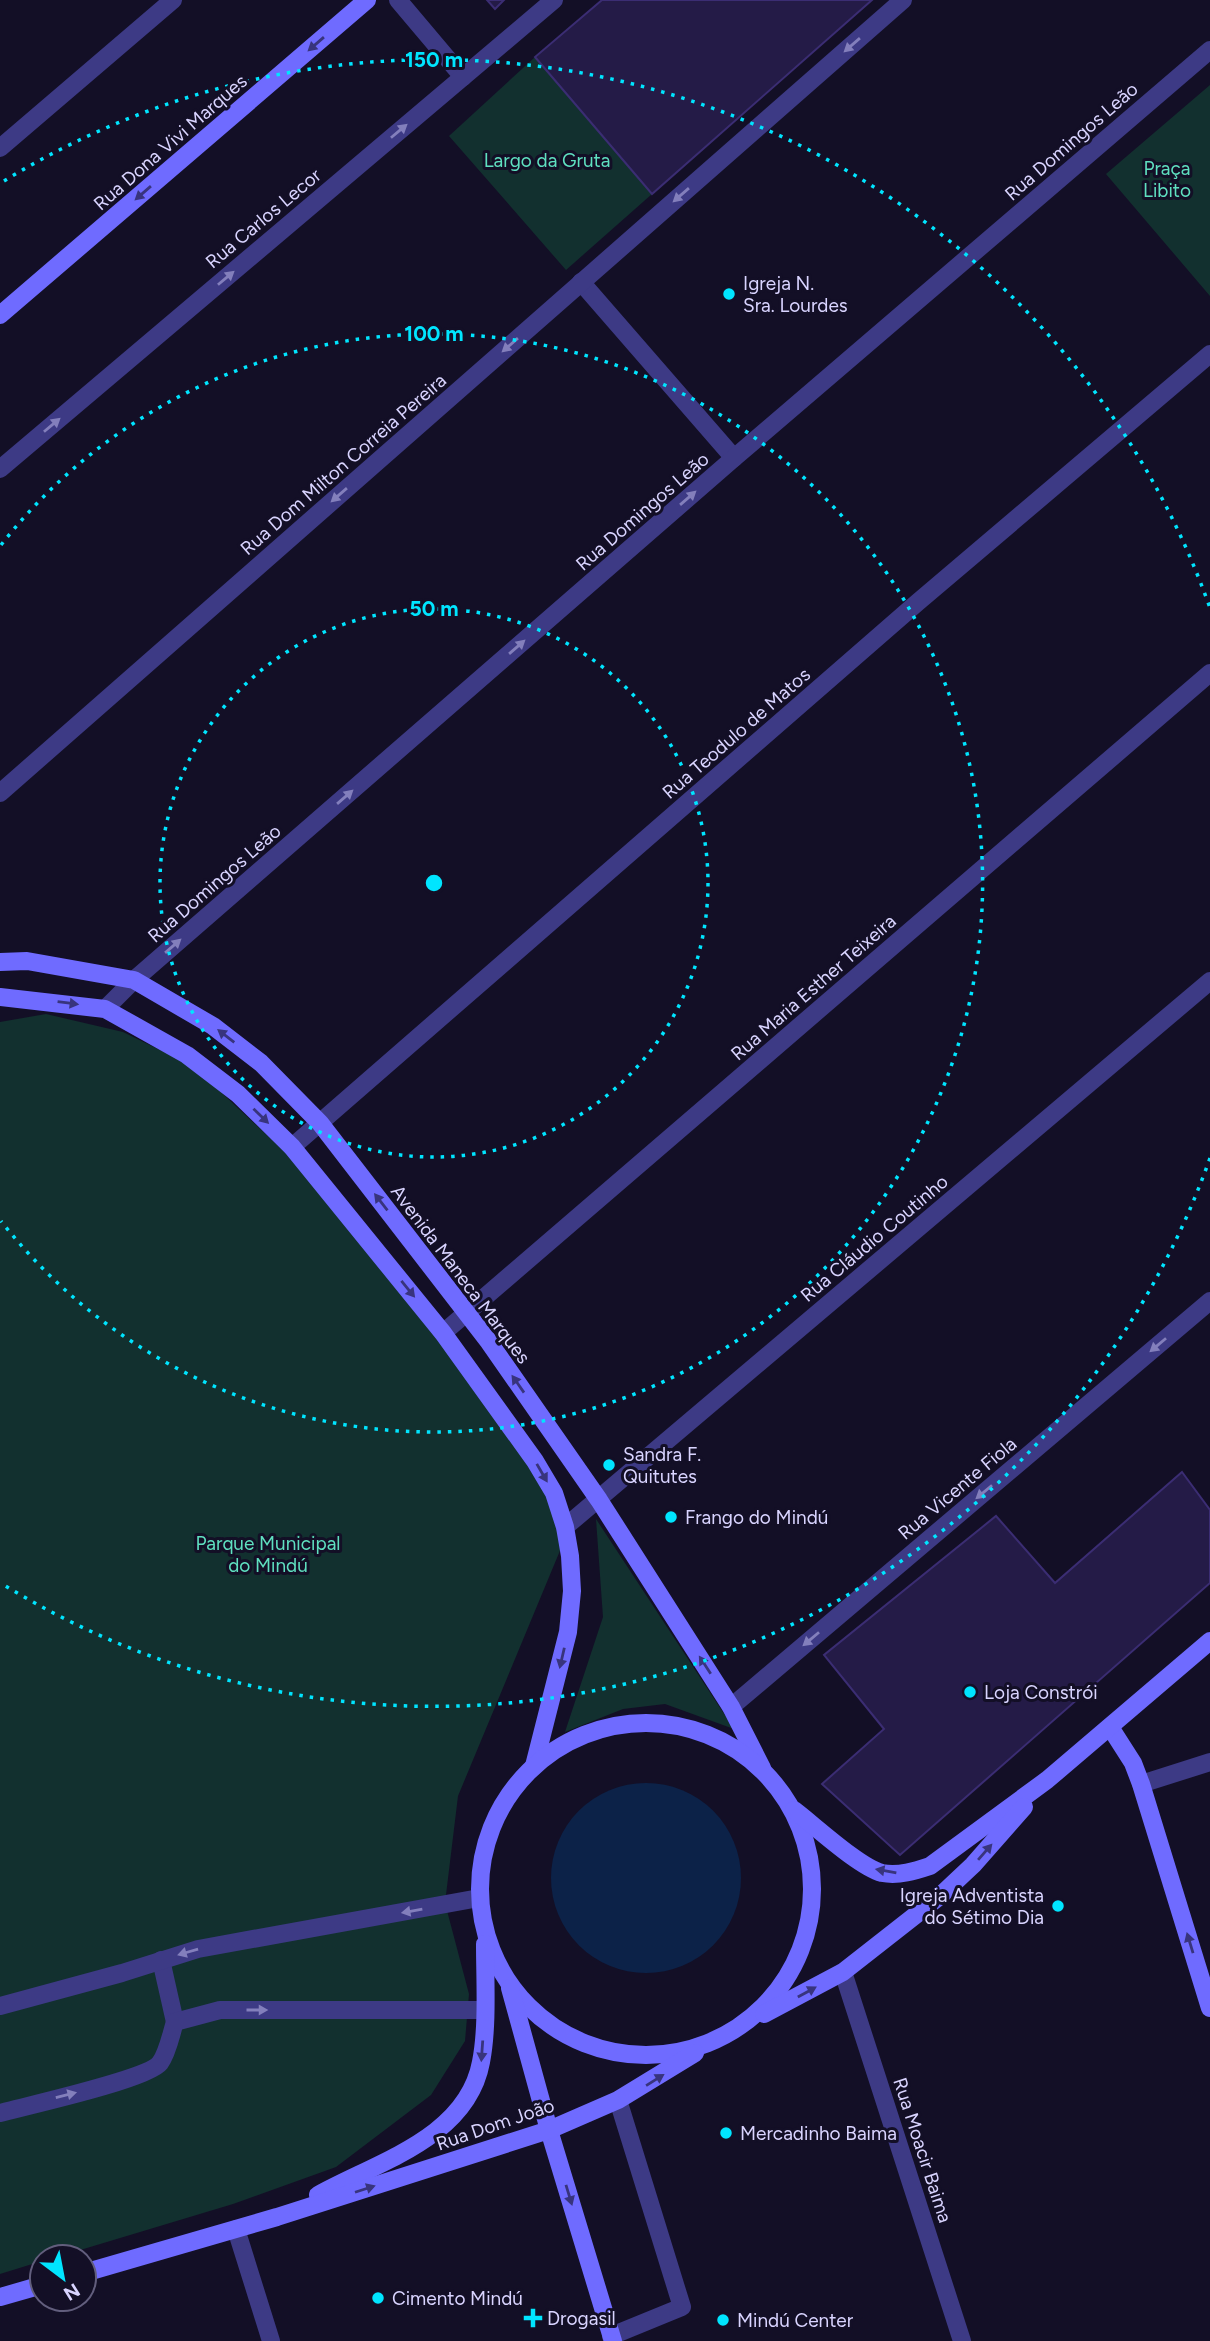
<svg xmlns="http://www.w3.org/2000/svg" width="1210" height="2341" font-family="Figtree,sans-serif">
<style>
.green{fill:#12302f}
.water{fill:#0c2248}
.building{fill:#241b47;stroke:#3b2d73;stroke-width:2}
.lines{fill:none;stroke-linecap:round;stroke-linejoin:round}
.lane{stroke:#3d3a85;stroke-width:18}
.street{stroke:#3d3a85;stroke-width:18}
.secondary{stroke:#6f6bff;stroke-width:18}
.oneway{fill:#38347d}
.oneway2{fill:#837fbc}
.ring{fill:none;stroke:#00e5ff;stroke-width:3.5;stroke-dasharray:3.5 7}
.poi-dot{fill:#00e5ff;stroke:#130f26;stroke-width:2.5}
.labels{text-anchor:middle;stroke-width:6;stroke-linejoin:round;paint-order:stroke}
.street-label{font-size:19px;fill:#d9d4ff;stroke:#130f26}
.park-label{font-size:19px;fill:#5fe0c0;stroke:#130f26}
.poi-label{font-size:19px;fill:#d9d4ff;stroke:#130f26;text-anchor:start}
.centre{fill:#00e5ff;stroke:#130f26;stroke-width:3.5}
.ring-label{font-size:21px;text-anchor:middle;font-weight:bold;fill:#00e5ff;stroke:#130f26;stroke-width:6;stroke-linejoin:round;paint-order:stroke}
</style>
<rect width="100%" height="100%" fill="#130f26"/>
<g class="green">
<polygon points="535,57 652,194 566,270 449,136"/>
<polygon points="1210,85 1210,296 1106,174"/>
<polygon points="46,1014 123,1032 193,1066 302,1168 538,1467 564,1541 458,1796 445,1903 469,1994 465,2041 431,2095 336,2167 233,2204 57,2257 42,2257 42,2261 0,2274 0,1022"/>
<polygon points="596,1519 734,1729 665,1704 623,1709 565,1732 603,1617"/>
</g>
<circle class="water" cx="646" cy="1878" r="95"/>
<g class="building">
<polygon points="487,0 504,0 495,9"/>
<polygon points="602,0 872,0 652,194 535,57"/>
<polygon points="1182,1472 1210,1510 1210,1583 900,1855 822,1784 884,1729 824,1655 996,1516 1055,1583"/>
</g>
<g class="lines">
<g class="lane">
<polyline points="581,282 734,458"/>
<polyline points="161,1960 175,2022"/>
<polyline points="0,2006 122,1973 198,1949 479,1898"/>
<path d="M0,2113C26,2106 148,2079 160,2063C168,2052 171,2034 175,2022L220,2010H484"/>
<polyline points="611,2336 682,2307 618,2100"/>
</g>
<g class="street">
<polyline points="398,0 463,77"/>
<polyline points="0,148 173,0"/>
<polyline points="0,469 554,0"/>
<polyline points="0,793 903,0"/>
<polyline points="105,1009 134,980 734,458 1210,50"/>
<polyline points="292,1147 918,602 1210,354"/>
<polyline points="443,1333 1210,673"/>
<polyline points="565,1527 1210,981"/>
<polyline points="731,1707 1210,1301"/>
<polyline points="1141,1784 1210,1762"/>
<polyline points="843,1972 962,2341"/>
<polyline points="236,2229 271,2341"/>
</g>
<g class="secondary">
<polyline points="0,315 367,0"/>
<polyline points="0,962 27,961 134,980 213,1026 261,1063 320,1123 489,1342 599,1500 731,1707 762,1768"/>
<polyline points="0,997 105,1009 187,1055 238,1094 292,1147 443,1333 535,1461 554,1493 565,1527 570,1556 572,1591 568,1632 534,1766"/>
<circle cx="646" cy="1889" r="166"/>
<polyline points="1110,1727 1133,1763 1141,1784 1210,2008"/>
<path d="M794,1810C814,1825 859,1867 882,1873C899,1876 915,1871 930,1866L1047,1780L1210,1641"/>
<polyline points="510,1988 549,2130 613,2341"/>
<polyline points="764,2014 843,1972 940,1896 973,1865 1024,1807"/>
<path d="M318,2195C377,2162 467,2138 481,2062C488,2026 485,1981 485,1944"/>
<polyline points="84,2273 277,2217 549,2130 618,2100 695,2053"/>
<polyline points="0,2297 42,2285"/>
</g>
</g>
<defs><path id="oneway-solid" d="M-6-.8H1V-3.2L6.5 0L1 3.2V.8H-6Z" transform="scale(1.75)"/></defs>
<g class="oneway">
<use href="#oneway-solid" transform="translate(316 44) rotate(139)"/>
<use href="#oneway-solid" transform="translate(143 193) rotate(139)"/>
<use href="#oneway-solid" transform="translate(68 1003) rotate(7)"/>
<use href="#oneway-solid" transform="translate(226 1036) rotate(-142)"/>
<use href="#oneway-solid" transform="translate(261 1116) rotate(44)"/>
<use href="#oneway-solid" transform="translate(381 1202) rotate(-128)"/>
<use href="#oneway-solid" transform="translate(408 1289) rotate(51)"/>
<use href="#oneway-solid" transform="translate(518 1384) rotate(-125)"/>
<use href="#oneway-solid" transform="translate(542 1473) rotate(60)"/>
<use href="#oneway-solid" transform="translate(562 1658) rotate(103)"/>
<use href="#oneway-solid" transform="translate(705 1665) rotate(-123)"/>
<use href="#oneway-solid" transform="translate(985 1852) rotate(-49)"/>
<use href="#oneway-solid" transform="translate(886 1871) rotate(-170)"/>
<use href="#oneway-solid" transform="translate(1190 1943) rotate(-107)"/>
<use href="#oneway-solid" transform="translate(807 1992) rotate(-29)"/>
<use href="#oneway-solid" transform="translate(482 2051) rotate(94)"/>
<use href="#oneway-solid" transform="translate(655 2080) rotate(-32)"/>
<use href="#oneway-solid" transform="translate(365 2189) rotate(-18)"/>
<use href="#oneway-solid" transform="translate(569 2195) rotate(73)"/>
</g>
<g class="oneway2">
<use href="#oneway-solid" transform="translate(852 45) rotate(139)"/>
<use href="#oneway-solid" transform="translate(399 131) rotate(-40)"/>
<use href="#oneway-solid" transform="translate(681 195) rotate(139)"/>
<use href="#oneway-solid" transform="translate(226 278) rotate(-40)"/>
<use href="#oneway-solid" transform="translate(510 345) rotate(139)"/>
<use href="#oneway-solid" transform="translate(52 425) rotate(-40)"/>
<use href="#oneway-solid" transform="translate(339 495) rotate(139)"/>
<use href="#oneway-solid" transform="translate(688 498) rotate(-41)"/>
<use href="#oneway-solid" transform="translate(517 647) rotate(-41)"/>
<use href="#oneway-solid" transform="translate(345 797) rotate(-41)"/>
<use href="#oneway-solid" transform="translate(173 946) rotate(-41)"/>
<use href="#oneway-solid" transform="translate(1158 1345) rotate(140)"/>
<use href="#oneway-solid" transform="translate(984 1492) rotate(140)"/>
<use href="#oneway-solid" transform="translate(811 1639) rotate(140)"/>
<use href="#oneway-solid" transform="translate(412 1911) rotate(170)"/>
<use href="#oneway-solid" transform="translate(188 1952) rotate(164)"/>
<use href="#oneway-solid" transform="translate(257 2010)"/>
<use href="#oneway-solid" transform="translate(66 2095) rotate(-14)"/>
</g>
<g class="ring">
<circle cx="434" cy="883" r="274"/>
<path d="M1 545A549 549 0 1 1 1 1221"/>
<path d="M1210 1158A823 823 0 0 1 4 1585M4 181A823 823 0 0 1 1210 608"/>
</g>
<g class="poi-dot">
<circle cx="729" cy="294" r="7"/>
<circle cx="609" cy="1465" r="7"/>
<circle cx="671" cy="1517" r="7"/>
<circle cx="970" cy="1692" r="7"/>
<circle cx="1058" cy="1906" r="7"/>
<circle cx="726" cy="2133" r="7"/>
<circle cx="378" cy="2298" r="7"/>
<path d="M529.5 2307.5h7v7h7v7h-7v7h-7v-7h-7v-7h7z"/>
<circle cx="723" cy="2320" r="7"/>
</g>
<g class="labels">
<g class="street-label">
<text transform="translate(1071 141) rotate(-41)" y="7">Rua Domingos Leão</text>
<text transform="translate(170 142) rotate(-41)" y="7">Rua Dona Vivi Marques</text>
<text transform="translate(263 218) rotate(-40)" y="7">Rua Carlos Lecor</text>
<text transform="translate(343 464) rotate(-41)" y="7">Rua Dom Milton Correia Pereira</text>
<text transform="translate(642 511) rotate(-41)" y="7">Rua Domingos Leão</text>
<text transform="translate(736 733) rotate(-41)" y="7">Rua Teodulo de Matos</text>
<text transform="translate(214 883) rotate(-41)" y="7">Rua Domingos Leão</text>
<text transform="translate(813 987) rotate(-41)" y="7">Rua Maria Esther Teixeira</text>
<text transform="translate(874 1238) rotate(-40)" y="7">Rua Cláudio Coutinho</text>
<text transform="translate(461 1274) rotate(53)" y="7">Avenida Maneca Marques</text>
<text transform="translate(957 1488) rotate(-40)" y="7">Rua Vicente Fiola</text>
<text transform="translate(495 2124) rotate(-19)" y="7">Rua Dom João</text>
<text transform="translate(923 2150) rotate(72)" y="7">Rua Moacir Baima</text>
</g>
<g class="park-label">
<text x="547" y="167">Largo da Gruta</text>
<text x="1167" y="175">Praça<tspan x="1167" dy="22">Libito</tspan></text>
<text x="268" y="1550">Parque Municipal<tspan x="268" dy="22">do Mindú</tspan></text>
</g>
<g class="poi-label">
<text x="743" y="290">Igreja N.<tspan x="743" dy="22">Sra. Lourdes</tspan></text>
<text x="623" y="1461">Sandra F.<tspan x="623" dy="22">Quitutes</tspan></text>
<text x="685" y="1524">Frango do Mindú</text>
<text x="984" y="1699">Loja Constrói</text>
<text x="1044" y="1902" text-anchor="end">Igreja Adventista<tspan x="1044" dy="22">do Sétimo Dia</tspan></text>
<text x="740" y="2140">Mercadinho Baima</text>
<text x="392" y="2305">Cimento Mindú</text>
<text x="547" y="2325">Drogasil</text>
<text x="737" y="2327">Mindú Center</text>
</g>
</g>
<circle cx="434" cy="883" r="10" class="centre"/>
<g class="ring-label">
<text x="434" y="67">150 m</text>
<text x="434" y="341">100 m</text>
<text x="434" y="616">50 m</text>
</g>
<g transform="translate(63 2278) rotate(148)"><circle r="33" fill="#130f26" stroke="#625e7d" stroke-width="2"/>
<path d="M0-5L12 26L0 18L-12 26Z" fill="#00e5ff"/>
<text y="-10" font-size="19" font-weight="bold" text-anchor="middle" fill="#d9d4ff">N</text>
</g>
</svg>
